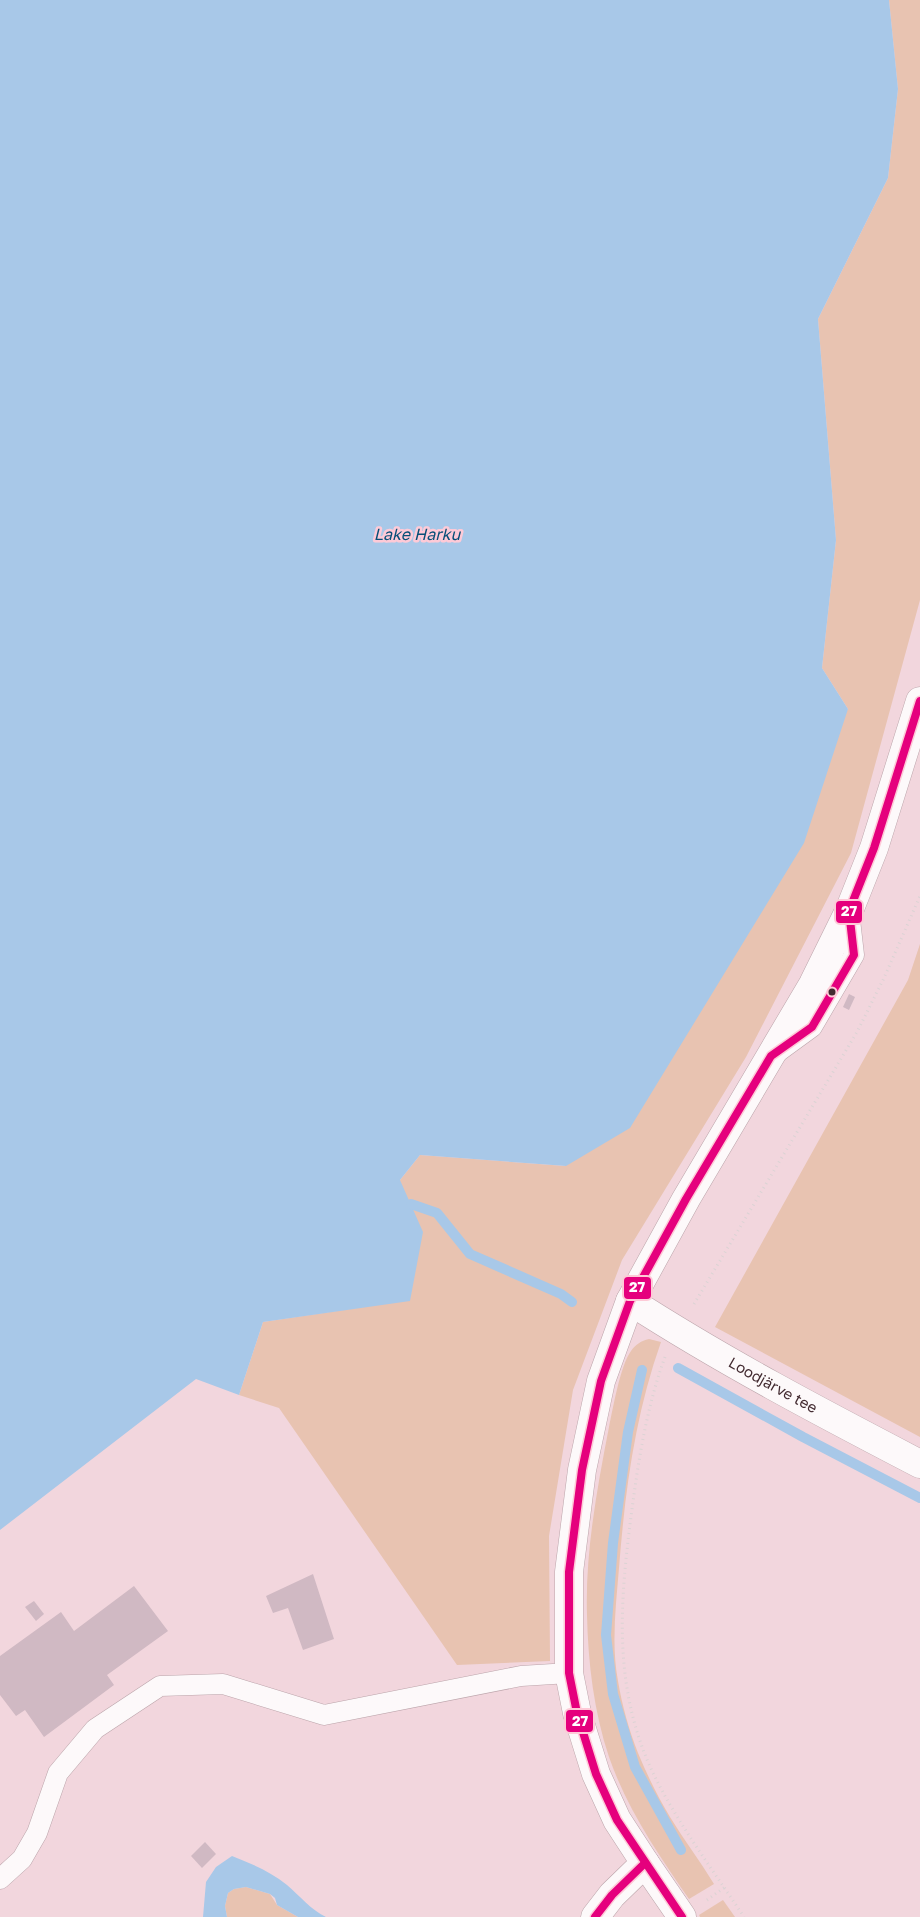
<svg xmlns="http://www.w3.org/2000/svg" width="920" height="1917" font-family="'Golos Text',sans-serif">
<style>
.green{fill:#e8c3b1}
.water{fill:#a8c8e8}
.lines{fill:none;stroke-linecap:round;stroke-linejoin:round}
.stream{stroke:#a8c8e8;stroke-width:10}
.building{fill:#d0b9c3}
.lane-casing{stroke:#bba4aa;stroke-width:21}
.street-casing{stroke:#bba4aa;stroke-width:29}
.secondary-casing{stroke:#bba4aa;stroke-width:29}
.path{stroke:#dbd3d4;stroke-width:3;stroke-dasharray:1 4;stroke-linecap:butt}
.lane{stroke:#fdf9fa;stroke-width:20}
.street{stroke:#fdf9fa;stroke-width:28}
.secondary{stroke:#fdf9fa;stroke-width:28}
.bus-1-casing{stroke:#fecad7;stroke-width:11}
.bus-1{stroke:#e5007d;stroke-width:8}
.bus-dot{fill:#432b31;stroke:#fecad7;stroke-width:2}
.labels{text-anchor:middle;stroke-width:5;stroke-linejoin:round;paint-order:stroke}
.street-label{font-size:15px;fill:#432b31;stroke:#fecad7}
.water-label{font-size:16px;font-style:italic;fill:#074f78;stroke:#fecad7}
.line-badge{stroke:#fecad7;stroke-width:2}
.badge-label{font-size:14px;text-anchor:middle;font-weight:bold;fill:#fff}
</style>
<rect width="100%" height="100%" fill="#f2d6dd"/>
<g class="green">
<polygon points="889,0 920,0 920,600 851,853 746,1057 622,1260 573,1390 549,1536 550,1661 457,1665 279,1408 239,1395 263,1322 410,1300 400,1180 420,1155 565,1166 848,709 822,668 836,540 818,319 888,178 898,89"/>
<polygon points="920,944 920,1437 715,1327 908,980"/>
<path d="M649,1339L661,1342C635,1415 625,1491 619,1568C616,1605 611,1644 618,1681C622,1705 629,1730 638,1753C647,1775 658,1797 670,1817C684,1840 700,1861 714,1884L689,1899C658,1854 627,1809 609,1757C594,1712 588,1663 587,1615C585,1553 597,1489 609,1427C613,1409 620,1366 631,1351C636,1344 641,1341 649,1339Z"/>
<polygon points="246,1887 270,1894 277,1905 298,1917 227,1917 225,1906 228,1893 234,1889"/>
<polygon points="723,1900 735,1917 700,1917 699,1915"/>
</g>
<g class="water">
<polygon points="0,0 889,0 898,89 888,178 818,319 836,540 822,668 848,709 804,843 630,1128 566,1166 420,1155 400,1180 423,1232 410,1301 263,1322 239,1395 196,1379 0,1530"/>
<path d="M232,1856C252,1864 270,1871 287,1885C300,1896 311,1910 326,1917H298L277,1905L275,1898L270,1894L246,1887L234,1889L228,1893L225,1906L227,1917H203L206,1882L216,1867Z"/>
</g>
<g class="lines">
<g class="stream">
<polyline points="411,1204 437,1213 470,1254 561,1294 572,1302"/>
<polyline points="678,1368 803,1437 920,1498"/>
<polyline points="642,1370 628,1432 613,1543 606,1635 613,1694 635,1767 681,1850"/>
</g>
</g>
<g class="building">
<polygon points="849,994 855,997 849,1010 843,1007"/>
<polygon points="313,1574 334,1639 303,1650 288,1608 273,1613 266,1596"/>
<polygon points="134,1586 168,1631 107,1675 114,1685 44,1737 25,1710 16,1716 0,1695 0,1656 61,1612 74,1631"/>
<polygon points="34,1601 44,1614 36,1621 25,1607"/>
<polygon points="205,1842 216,1854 202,1868 191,1856"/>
</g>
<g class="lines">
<g class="lane-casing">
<g id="lane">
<polyline points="775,1054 812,1027 854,955 849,911"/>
<polyline points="0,1879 22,1859 37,1833 58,1773 95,1729 160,1686 223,1684 324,1715 521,1676 569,1673"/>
</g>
</g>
<g class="street-casing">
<g id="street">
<path id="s1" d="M630,1301C723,1361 822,1413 920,1464"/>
<polyline points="595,1917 612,1895 645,1863 682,1917"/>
</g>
</g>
<g class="secondary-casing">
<polyline id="secondary" points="645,1863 617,1820 596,1774 577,1713 569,1673 569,1572 582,1470 601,1381 630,1301 686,1199 813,984 849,911 874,848 920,701"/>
</g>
<g class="path">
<polyline points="694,1304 857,1032 884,978 920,896"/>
<path d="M665,1357C647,1406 639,1457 632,1509C620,1600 612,1686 653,1773C678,1824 713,1870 744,1917"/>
<polyline points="707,1900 725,1887"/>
</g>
<use href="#lane" class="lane"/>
<use href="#street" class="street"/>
<use href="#secondary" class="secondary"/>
<g class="bus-1-casing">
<g id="bus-1">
<polyline points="595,1917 612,1895 645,1863"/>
<polyline points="682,1917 617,1820 596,1774 577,1713 569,1673 569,1572 582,1470 601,1381 630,1301 686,1199 771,1056 812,1027 854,955 849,911 874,848 920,701"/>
</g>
</g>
<use href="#bus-1" class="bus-1"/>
</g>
<circle class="bus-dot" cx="832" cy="992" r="4.5"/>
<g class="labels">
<g class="street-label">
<text dy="5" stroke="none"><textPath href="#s1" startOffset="166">Loodjärve tee</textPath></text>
</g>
<g class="water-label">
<text x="417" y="540">Lake Harku</text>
</g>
</g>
<g class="line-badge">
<rect x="835" y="900" width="28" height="24" rx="5" fill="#e5007d"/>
<rect x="623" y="1276" width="29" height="24" rx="5" fill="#e5007d"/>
<rect x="565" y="1709" width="29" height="24" rx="5" fill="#e5007d"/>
</g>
<g class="badge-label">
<text x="849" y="916">27</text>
<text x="637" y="1292">27</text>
<text x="580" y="1726">27</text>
</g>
</svg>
